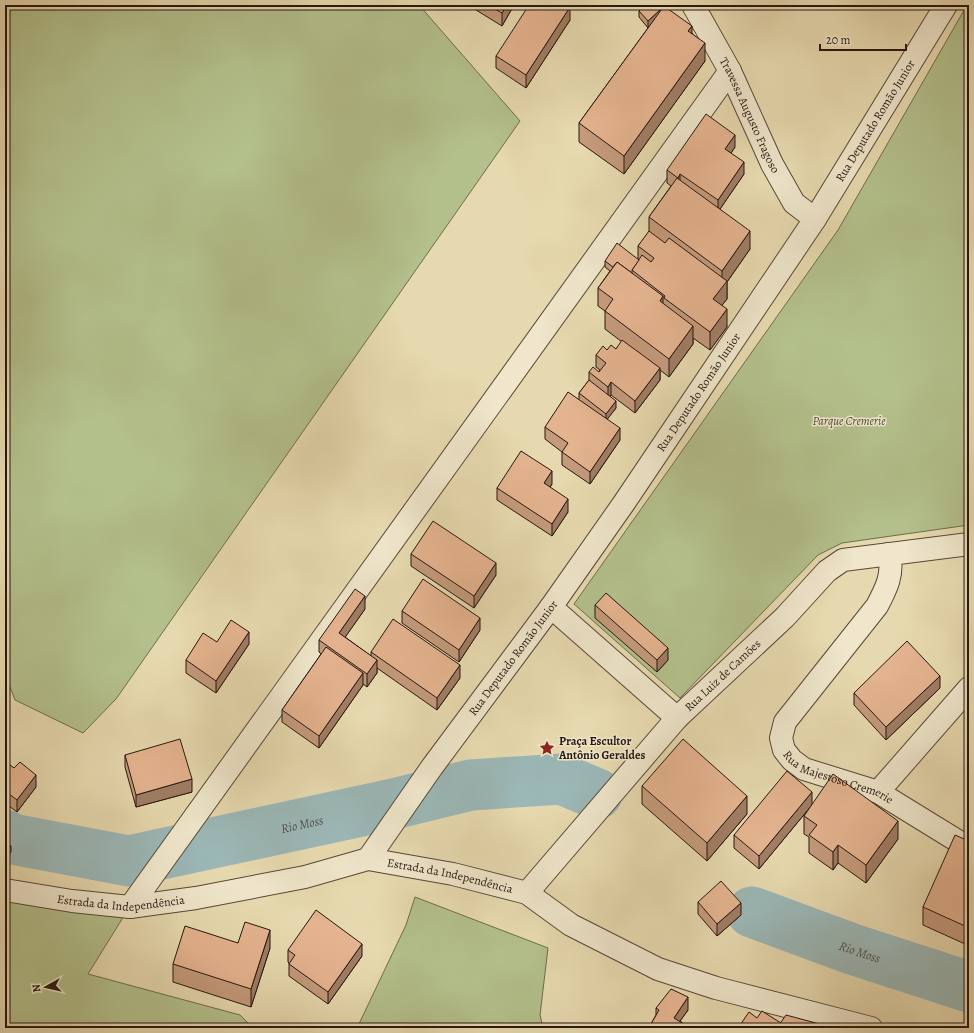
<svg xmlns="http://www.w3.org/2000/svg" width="974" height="1033" font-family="Alegreya,serif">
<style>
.green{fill:#b3c08c;stroke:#6c6c4e}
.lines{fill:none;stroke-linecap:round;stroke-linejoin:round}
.river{stroke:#9bb7b6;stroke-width:51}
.minor-casing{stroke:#564838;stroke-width:24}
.minor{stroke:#efe6cb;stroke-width:22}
.wall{fill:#c49a7b;stroke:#261711}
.shaded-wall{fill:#a07d64;stroke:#261711}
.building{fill:#e4b38f;stroke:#261711}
.labels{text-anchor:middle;stroke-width:3;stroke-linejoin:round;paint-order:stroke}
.street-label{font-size:12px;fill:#261711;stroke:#efe6cb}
.park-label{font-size:12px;font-style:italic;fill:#504a36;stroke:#efe6cb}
.poi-label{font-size:12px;font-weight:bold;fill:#261711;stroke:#efe6cb;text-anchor:start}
.water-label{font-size:13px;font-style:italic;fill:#4f4f4b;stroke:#efe6cb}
</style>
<rect width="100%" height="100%" fill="#e7d9af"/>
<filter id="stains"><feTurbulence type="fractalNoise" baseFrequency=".005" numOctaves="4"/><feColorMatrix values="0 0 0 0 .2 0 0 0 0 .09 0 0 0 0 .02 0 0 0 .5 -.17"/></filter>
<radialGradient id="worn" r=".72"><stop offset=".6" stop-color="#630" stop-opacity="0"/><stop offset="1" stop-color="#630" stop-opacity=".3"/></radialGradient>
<g class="green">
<polygon points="5,5 419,5 520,121 116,699 83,733 15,700 5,674"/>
<polygon points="967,5 969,5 969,525 842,543 818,555 680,698 574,604 838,230"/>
<polygon points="5,897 127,911 88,974 240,1015 253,1028 5,1028"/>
<polygon points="415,897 548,948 540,1015 543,1028 351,1028 358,1026 406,925"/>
</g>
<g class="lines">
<g class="river">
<path id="s1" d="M5,835L12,839L129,861L389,805L471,785L562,779L597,794"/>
<path id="s2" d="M752,912L852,949L969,987"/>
</g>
<g class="minor-casing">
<g id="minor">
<path id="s3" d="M693,5L730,71L772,164L794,203L815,219"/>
<path id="s4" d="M889,554C894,574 886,589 877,606L785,722L781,738L784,750L792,760L804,769L878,792L969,848"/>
<polyline points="551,607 677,718"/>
<polyline points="878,792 969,688"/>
<path id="s5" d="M368,859L432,767L551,607L624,503L815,219L946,5"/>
<path id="s6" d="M5,890L72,901L130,907L196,898L305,877L368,859L453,874L527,893L571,925L658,969L716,988L871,1028"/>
<path id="s7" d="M527,893L677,718L785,617L827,571L843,560L969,544"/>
<polyline points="130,907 730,71"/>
</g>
</g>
<use href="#minor" class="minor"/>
</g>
<g class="wall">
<polygon points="468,5 514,5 502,26"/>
<polygon points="639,11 660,12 692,33 705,61 624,174 579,142 579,123 648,28 639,17"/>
<polygon points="570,20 526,88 496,68 496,56"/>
<polygon points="735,147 731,153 744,174 720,209 750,249 727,282 727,299 722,305 727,327 710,350 693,338 693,344 669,377 660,370 660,380 635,413 611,395 610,396 616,408 607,419 620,440 590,484 562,465 562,452 545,439 545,427 579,399 579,393 589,380 589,372 599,372 600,370 596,367 596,355 607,350 616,349 622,342 605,329 605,311 598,306 598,288 610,271 605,267 605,261 638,260 638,246 649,232 649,217 671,186 667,183 667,170"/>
<polygon points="552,484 550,487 568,512 552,536 497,500 497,488"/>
<polygon points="411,554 496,575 474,608 411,566"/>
<polygon points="595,605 668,660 657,672 595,618"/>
<polygon points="365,609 345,637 371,656 371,652 460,678 437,710 377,668 377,673 367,687 363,684 363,685 319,748 282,722 282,710 321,654 319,652 319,640"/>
<polygon points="402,611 480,630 459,662 402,623"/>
<polygon points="217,642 249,644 216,693 186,673 186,660"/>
<polygon points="940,688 886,740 854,705 854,693"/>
<polygon points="125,755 192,792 136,807 125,767"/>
<polygon points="5,763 14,768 36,787 17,812 5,803"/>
<polygon points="642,786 747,814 707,861 642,804"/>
<polygon points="812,804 898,839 866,883 838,863 833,870 809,853 809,837 804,834 804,816 807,811 759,869 734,848 734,835"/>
<polygon points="969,841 965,944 923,925 923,907"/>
<polygon points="698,902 741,915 717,936 698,914"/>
<polygon points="238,943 270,948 251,1007 173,982 173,964"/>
<polygon points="288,950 362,956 328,1004 289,976 289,963 288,962"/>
<polygon points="656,1008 688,1010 680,1021 690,1028 651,1028 651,1024 656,1015"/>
</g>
<g class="shaded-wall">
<polygon points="507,5 514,5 502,26 502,13"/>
<polygon points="570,7 570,20 526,88 526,75"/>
<polygon points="660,10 660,17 648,28 648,21"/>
<polygon points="692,26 692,44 688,31"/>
<polygon points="705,43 705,61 624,174 624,156"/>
<polygon points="735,135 735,147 725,162 725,149"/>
<polygon points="744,162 744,174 718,212 718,200"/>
<polygon points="680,174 680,187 678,178"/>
<polygon points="750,231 750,249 727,282 727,299 713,317 713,299 722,287 722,271"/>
<polygon points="663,296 663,314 660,301"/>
<polygon points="727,309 727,327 710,350 710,332"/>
<polygon points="693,326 693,344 669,377 669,359"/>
<polygon points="660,368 660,380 635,413 635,401"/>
<polygon points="611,382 611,395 608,399 608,387"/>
<polygon points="616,401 616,408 606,421 606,414"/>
<polygon points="620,428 620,440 590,484 590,472"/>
<polygon points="552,471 552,484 544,496 544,483"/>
<polygon points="568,499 568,512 552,536 552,524"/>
<polygon points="496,563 496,575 474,608 474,596"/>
<polygon points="365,596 365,609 339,646 339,633"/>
<polygon points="480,618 480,630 459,662 459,650"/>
<polygon points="249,632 249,644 216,693 216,681"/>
<polygon points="668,648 668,660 657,672 657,660"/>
<polygon points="377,660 377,673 367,687 367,674"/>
<polygon points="460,665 460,678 437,710 437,698"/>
<polygon points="363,673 363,685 319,748 319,736"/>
<polygon points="940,676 940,688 886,740 886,727"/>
<polygon points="36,775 36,787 17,812 17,800"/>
<polygon points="192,779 192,792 136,807 136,795"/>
<polygon points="812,792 812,805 759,869 759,856"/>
<polygon points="747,796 747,814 707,861 707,843"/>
<polygon points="898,821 898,839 866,883 866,865"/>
<polygon points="838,845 838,863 833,870 833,852"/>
<polygon points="11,846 11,852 5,860 5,853"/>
<polygon points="741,903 741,915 717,936 717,924"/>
<polygon points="969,919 969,937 965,944 965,926"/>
<polygon points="270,930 270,948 251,1007 251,989"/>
<polygon points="362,944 362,956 328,1004 328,992"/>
<polygon points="688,997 688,1010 675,1028 674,1018"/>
</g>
<g class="building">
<polygon points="488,5 507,5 502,13"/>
<polygon points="529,5 566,5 570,7 526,75 496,56"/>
<polygon points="645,5 654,5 660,10 648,21 639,11"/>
<polygon points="664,6 692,26 688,31 705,43 624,156 579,123"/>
<polygon points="706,114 735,135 725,149 744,162 718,200 680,174 678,178 667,170"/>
<polygon points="677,178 750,231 722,271 649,217"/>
<polygon points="649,231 665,243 669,238 727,281 713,299 727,309 710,332 664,298 665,296 632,270 642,255 651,262 654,258 638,246"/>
<polygon points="617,243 639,260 632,270 632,273 617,262 613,267 605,261"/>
<polygon points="617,262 663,296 660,301 693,326 669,359 605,311 613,299 598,288"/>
<polygon points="622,340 660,368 635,401 611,382 608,387 589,372 593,367 599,372 606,363 596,355 603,346 607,350 611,345 616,349"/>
<polygon points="589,380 616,401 606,414 579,393"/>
<polygon points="568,392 620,428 590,472 562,452 568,443 545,427"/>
<polygon points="521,451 552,471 544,483 568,499 552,524 497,488"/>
<polygon points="433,521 496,563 474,596 411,554"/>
<polygon points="423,579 480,618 459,650 402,611"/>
<polygon points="355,589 365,596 339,633 377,660 367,674 319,640"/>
<polygon points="606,593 668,648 657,660 595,605"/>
<polygon points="393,619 460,665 437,698 371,652"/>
<polygon points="231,620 249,632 216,681 186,660 203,633 217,642"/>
<polygon points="907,641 940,676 886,727 854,693"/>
<polygon points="326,647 363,673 319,736 282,710"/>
<polygon points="180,739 192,779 136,795 125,755"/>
<polygon points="683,739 747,796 707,843 642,786"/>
<polygon points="6,762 14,768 20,762 36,775 17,800 5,791 5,763"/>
<polygon points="787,771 812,792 759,856 734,835"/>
<polygon points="833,774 898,821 866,865 838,845 833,852 809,835 817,825 804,816"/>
<polygon points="955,835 969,841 969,919 965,926 923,907"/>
<polygon points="5,841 11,846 5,853"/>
<polygon points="721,881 741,903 717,924 698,902"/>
<polygon points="316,910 362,944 328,992 289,964 295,955 288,950"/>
<polygon points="245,922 270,930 251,989 173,964 185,926 238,943"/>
<polygon points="671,989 688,997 674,1018 690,1028 656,1028 651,1024 659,1010 656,1008"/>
<polygon points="762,1011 781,1023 777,1028 738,1028 749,1012 757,1018"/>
<polygon points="786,1015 827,1026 826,1028 777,1028"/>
</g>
<defs>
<g id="sight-bare" transform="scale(1.2)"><path d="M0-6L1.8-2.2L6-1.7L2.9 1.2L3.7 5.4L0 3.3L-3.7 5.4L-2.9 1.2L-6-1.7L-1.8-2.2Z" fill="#8f2418" stroke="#efe6cb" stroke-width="2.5" paint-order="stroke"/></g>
</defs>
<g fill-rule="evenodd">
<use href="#sight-bare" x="547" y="748"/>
</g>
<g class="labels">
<g class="street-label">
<text dy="4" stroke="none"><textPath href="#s3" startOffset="124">Travessa Augusto Fragoso</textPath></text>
<text dy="4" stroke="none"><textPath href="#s5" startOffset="896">Rua Deputado Romão Junior</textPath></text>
<text dy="4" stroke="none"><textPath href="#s5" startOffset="572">Rua Deputado Romão Junior</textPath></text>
<text dy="4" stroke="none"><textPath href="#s5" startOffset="248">Rua Deputado Romão Junior</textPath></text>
<text dy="4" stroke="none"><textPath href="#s7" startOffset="293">Rua Luiz de Camões</textPath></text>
<text dy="4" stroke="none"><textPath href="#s4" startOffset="294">Rua Majestoso Cremerie</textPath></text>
<text dy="4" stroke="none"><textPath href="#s6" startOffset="453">Estrada da Independência</textPath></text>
<text dy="4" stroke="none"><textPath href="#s6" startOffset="117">Estrada da Independência</textPath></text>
</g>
<g class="park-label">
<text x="849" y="425">Parque Cremerie</text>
</g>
<g class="poi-label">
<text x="559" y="745">Praça Escultor<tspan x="559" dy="14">Antônio Geraldes</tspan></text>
</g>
<g class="water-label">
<text dy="5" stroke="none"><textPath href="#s1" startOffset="304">Rio Moss</textPath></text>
<text dy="5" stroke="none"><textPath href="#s2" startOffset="115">Rio Moss</textPath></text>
</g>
</g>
<rect width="974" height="1033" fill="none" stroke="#e7d9af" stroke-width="20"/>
<rect x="6" y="6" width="962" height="1021" fill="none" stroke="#261711" stroke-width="2"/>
<rect x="10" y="10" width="954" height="1013" fill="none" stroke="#261711"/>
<g transform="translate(46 987) rotate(262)" stroke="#efe6cb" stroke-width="3" paint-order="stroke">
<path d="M0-3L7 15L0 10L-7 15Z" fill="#261711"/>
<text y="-6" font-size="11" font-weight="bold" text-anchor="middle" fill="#261711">N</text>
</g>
<path d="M820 44v6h86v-6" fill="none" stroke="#261711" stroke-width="2"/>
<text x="826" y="44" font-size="12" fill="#261711" stroke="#efe6cb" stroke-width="3" paint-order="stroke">20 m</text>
<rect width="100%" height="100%" filter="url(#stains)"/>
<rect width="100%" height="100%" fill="url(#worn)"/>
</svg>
